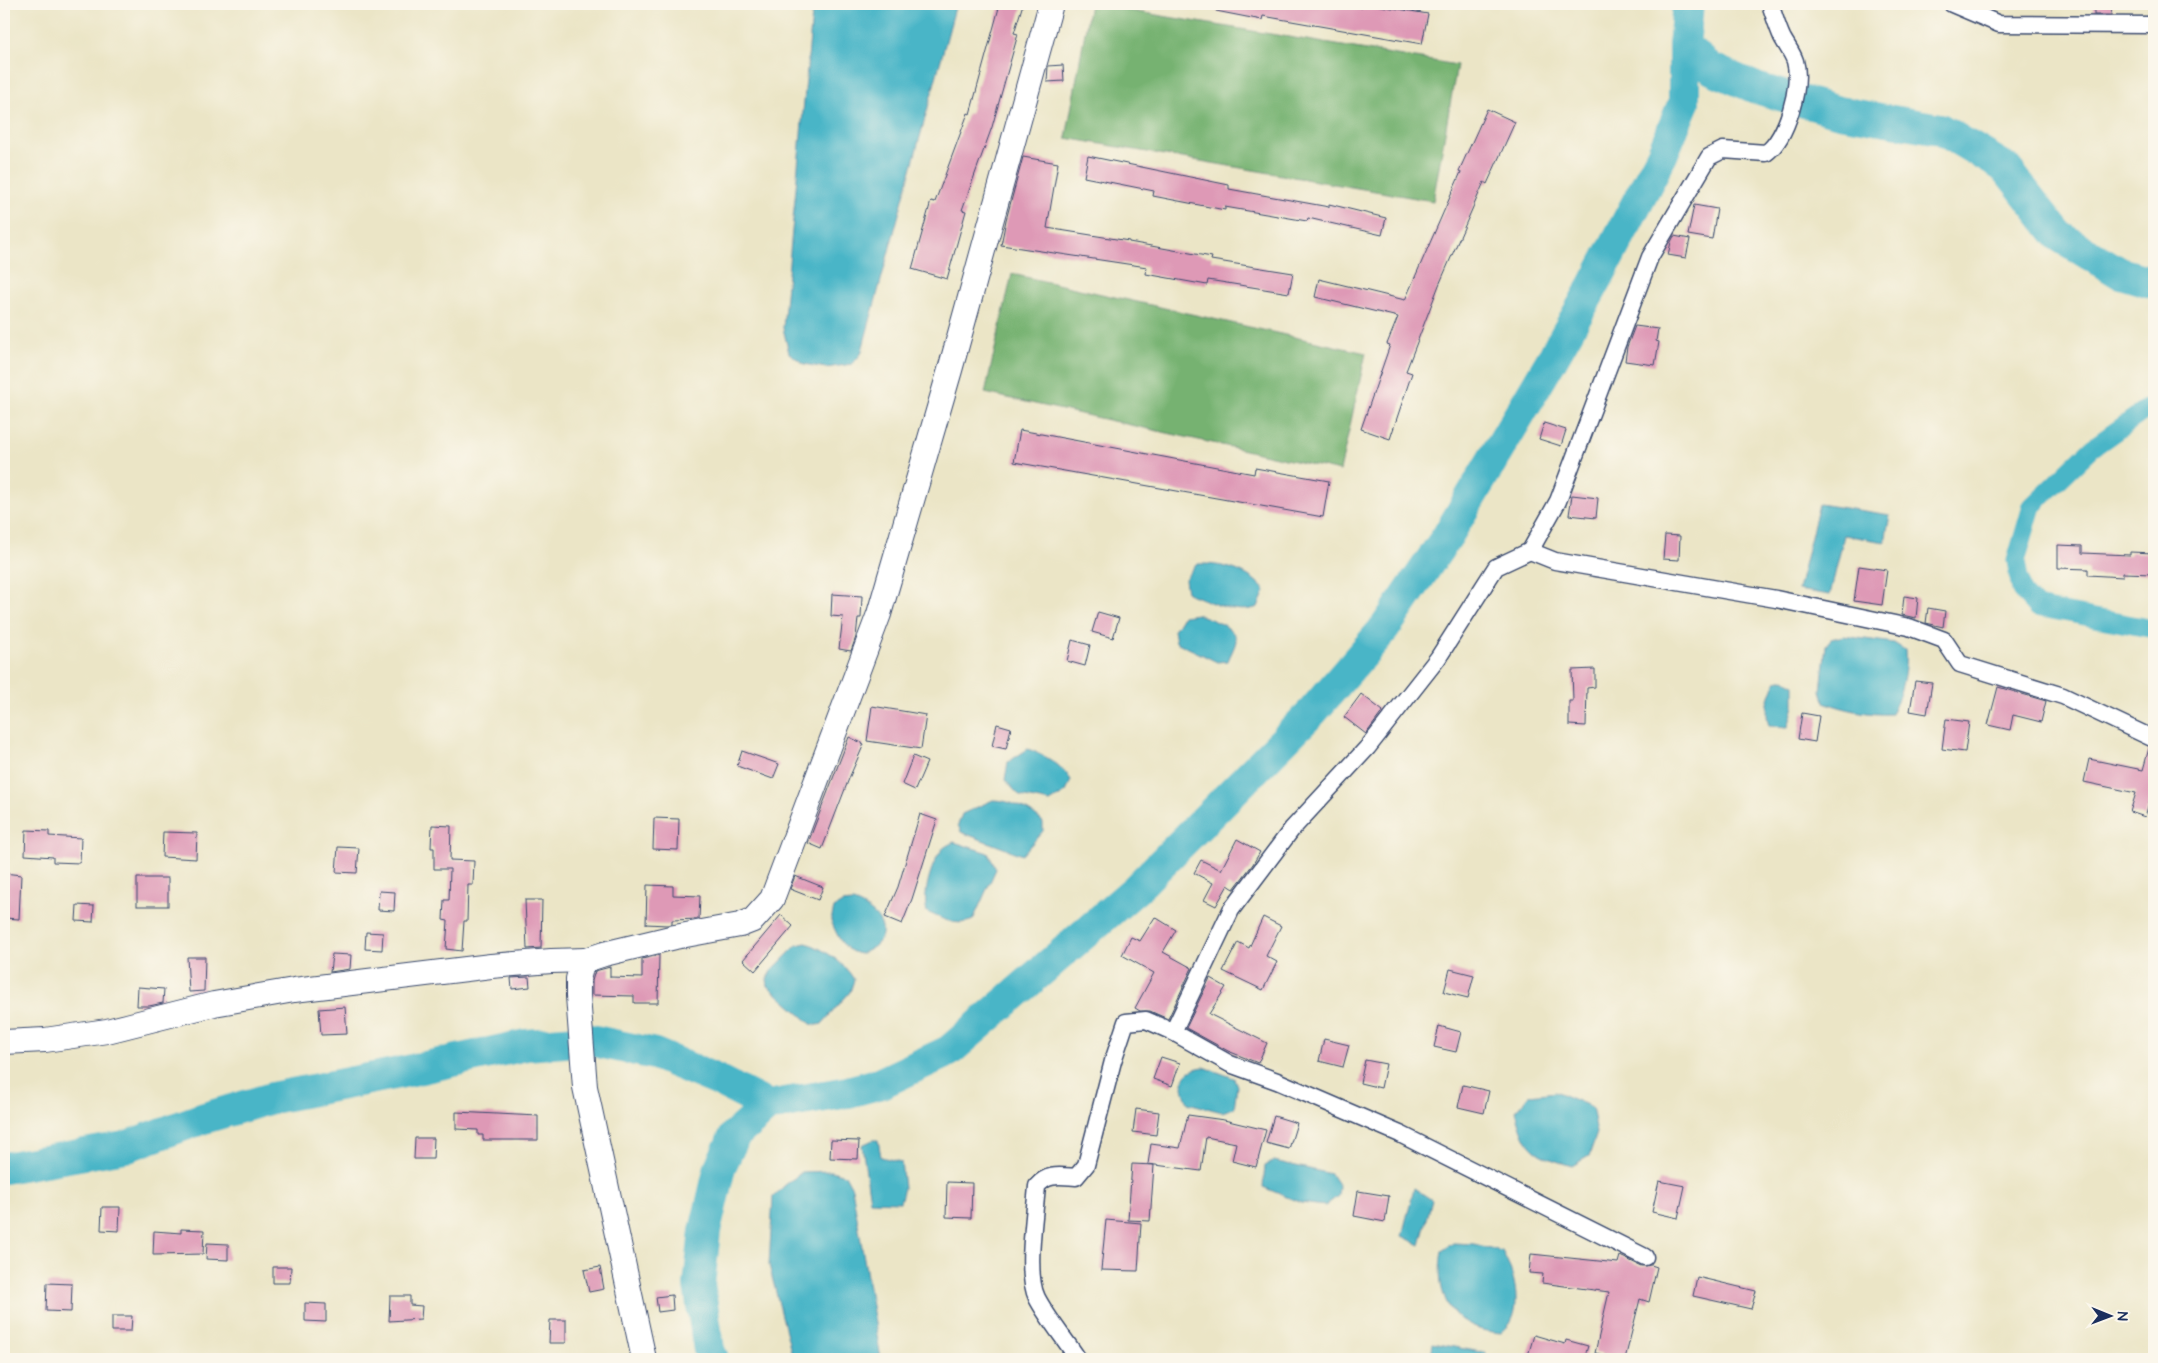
<svg xmlns="http://www.w3.org/2000/svg" width="2158" height="1363" font-family="'Architects Daughter',sans-serif">
<style>
.forest{fill:#76b271;stroke:#487068}
.water{fill:#4ab5c7;stroke:#327292}
.lines{fill:none;stroke-linecap:round;stroke-linejoin:round}
.canal{stroke:#4ab5c7;stroke-width:19}
.river{stroke:#4ab5c7;stroke-width:32}
.building{fill:#de99b6}
.street-casing{stroke:#3a4a6e;stroke-width:19}
.secondary-casing{stroke:#3a4a6e;stroke-width:26}
.street{stroke:#fff;stroke-width:16}
.secondary{stroke:#fff;stroke-width:24}
</style>
<rect width="100%" height="100%" fill="#fbf7ec"/>
<filter id="ink" filterUnits="userSpaceOnUse"><feTurbulence type="fractalNoise" baseFrequency=".02" numOctaves="2"/><feDisplacementMap in="SourceGraphic" scale="10" xChannelSelector="R" yChannelSelector="G"/><feConvolveMatrix kernelMatrix="1 2 1 2 8 2 1 2 1" color-interpolation-filters="sRGB"/></filter>
<filter id="wash" filterUnits="userSpaceOnUse"><feTurbulence type="fractalNoise" baseFrequency=".0096" numOctaves="4" result="noise"/><feDisplacementMap in="SourceGraphic" scale="20" xChannelSelector="R" yChannelSelector="G"/><feGaussianBlur stdDeviation="1.12" result="paint"/><feColorMatrix in="noise" values="0 0 0 0 0 0 0 0 0 0 0 0 0 0 0 0 0 1.4 0 .05"/><feComposite in="paint" operator="in"/></filter>
<g filter="url(#wash)">
<rect width="100%" height="100%" fill="#ebe5c6"/>
<g class="forest">
<polygon points="1090,4 1457,65 1433,201 1066,138"/>
<polygon points="1012,274 1366,353 1340,471 985,393"/>
</g>
<g class="water">
<polygon points="813,4 956,4 861,354 852,364 826,368 804,364 789,353 783,328"/>
<polygon points="1819,504 1890,515 1885,542 1844,535 1830,595 1798,590"/>
<path d="M1196,564C1220,563 1250,570 1265,591L1258,607C1235,616 1209,601 1187,593L1185,579Z"/>
<path d="M1197,614C1209,619 1236,626 1236,641C1235,647 1230,655 1228,661L1217,662L1176,642L1174,630L1183,616Z"/>
<path d="M1843,636L1894,643L1905,650C1907,671 1901,696 1891,714C1869,715 1845,710 1824,702L1821,690L1826,645L1831,639Z"/>
<path d="M1785,679L1794,685V706L1788,727L1769,726C1764,710 1769,697 1776,681Z"/>
<path d="M1028,749C1046,756 1061,764 1071,780L1066,792L1050,802L1020,796L1005,780L1008,762Z"/>
<path d="M993,800C1011,800 1030,810 1043,822V831L1022,855L961,832L958,825L962,814Z"/>
<path d="M954,842L988,853L996,869L973,920C956,927 943,919 927,912C922,896 931,864 941,851C943,847 950,844 954,842Z"/>
<path d="M853,902C869,907 892,924 878,943C874,948 866,951 861,954C843,952 838,936 831,921L834,908L842,903Z"/>
<path d="M806,943C823,948 846,964 854,980L850,992L822,1024L817,1025L811,1024L768,986L767,979L771,971L797,945Z"/>
<path d="M1204,1067L1234,1078L1237,1086L1234,1108L1222,1112L1188,1103C1179,1083 1181,1070 1204,1067Z"/>
<path d="M1557,1092L1592,1107L1597,1133L1589,1156L1572,1166C1533,1154 1527,1152 1516,1111L1529,1095Z"/>
<polygon points="873,1140 878,1140 881,1157 901,1162 904,1188 900,1202 870,1201 862,1145"/>
<polygon points="1274,1161 1331,1174 1339,1186 1338,1196 1325,1206 1301,1203 1263,1187 1265,1166"/>
<polygon points="832,1171 845,1175 852,1188 881,1359 793,1359 769,1265 773,1197 784,1186 802,1172"/>
<polygon points="1414,1188 1432,1200 1420,1245 1402,1236"/>
<path d="M1453,1243L1474,1244L1502,1251C1513,1270 1522,1301 1511,1322C1509,1326 1504,1330 1501,1333C1452,1330 1434,1297 1442,1251Z"/>
<polygon points="1433,1343 1486,1353 1486,1359 1431,1359"/>
</g>
<g class="lines">
<polyline class="canal" points="2154,404 2092,448 2032,506 2016,561 2021,590 2036,607 2154,629"/>
<g class="river">
<polyline points="1684,46 1712,69 1756,88 1839,112 1940,129 2006,168 2059,236 2120,273 2154,283"/>
<polyline points="4,1168 125,1147 201,1119 272,1098 394,1074 526,1045 590,1040 655,1054 717,1080 768,1106 848,1092 881,1083 949,1051 1136,889 1313,711 1384,629 1448,535 1551,361 1595,283 1662,155 1684,102 1684,46 1688,4"/>
<polyline points="713,1359 709,1350 699,1285 705,1231 720,1167 735,1135 768,1106"/>
</g>
</g>
<g id="blocks">
<g class="building">
<polygon points="1000,4 1023,4 1014,33 1018,34 992,127 962,210 966,211 947,279 912,269 931,201 935,202 968,113 970,114"/>
<polygon points="1216,4 1341,4 1362,8 1363,4 1369,4 1428,14 1422,44 1263,16 1262,20 1216,11"/>
<polygon points="2094,4 2112,4 2111,15 2094,15"/>
<polygon points="1063,65 1064,81 1047,82 1048,66"/>
<polygon points="1487,109 1515,122 1487,184 1484,182 1439,285 1406,371 1412,373 1390,439 1361,429 1390,345 1387,344 1398,317 1315,297 1319,279 1405,300 1461,172 1459,171"/>
<polygon points="1088,156 1229,185 1229,189 1329,207 1329,204 1386,218 1382,235 1308,218 1307,221 1225,207 1225,210 1153,196 1154,191 1084,177"/>
<polygon points="1023,157 1058,163 1047,228 1129,241 1129,242 1212,257 1211,260 1293,273 1289,293 1208,280 1207,285 1146,274 1147,267 1001,245 1006,220"/>
<polygon points="1694,205 1717,209 1712,239 1688,235"/>
<polygon points="1674,236 1690,239 1686,258 1668,255 1671,242"/>
<polygon points="1635,326 1658,329 1656,341 1659,342 1655,365 1625,361 1627,347"/>
<polygon points="1544,423 1566,430 1561,446 1539,439"/>
<polygon points="1020,430 1254,474 1255,468 1329,481 1323,517 1014,462"/>
<polygon points="1572,495 1598,498 1596,518 1569,515"/>
<polygon points="1665,535 1680,536 1679,560 1663,559"/>
<polygon points="2058,545 2082,546 2082,553 2130,555 2130,552 2154,553 2154,574 2123,573 2123,577 2088,575 2088,569 2058,568"/>
<polygon points="1859,566 1887,570 1882,605 1854,601"/>
<polygon points="832,594 862,596 861,618 858,618 856,637 851,651 839,649 843,617 831,616"/>
<polygon points="1904,596 1918,598 1916,618 1902,615"/>
<polygon points="1928,608 1945,611 1943,627 1926,623"/>
<polygon points="1098,612 1119,618 1113,638 1092,632"/>
<polygon points="1072,640 1090,645 1085,666 1067,661"/>
<polygon points="1595,669 1595,687 1587,688 1586,726 1569,725 1569,701 1573,701 1572,670"/>
<polygon points="1915,681 1932,683 1927,714 1910,711"/>
<polygon points="1998,687 2046,701 2041,722 2013,715 2010,730 1988,725"/>
<polygon points="1361,694 1383,711 1366,734 1344,717"/>
<polygon points="872,706 926,715 921,749 867,741"/>
<polygon points="1802,713 1819,716 1815,742 1798,739"/>
<polygon points="1946,719 1969,722 1965,752 1942,749"/>
<polygon points="997,724 1011,728 1006,749 992,746"/>
<polygon points="849,737 864,744 850,776 822,849 808,843"/>
<polygon points="2149,748 2154,749 2154,785 2145,817 2130,812 2136,793 2084,782 2089,759 2143,770"/>
<polygon points="742,751 779,764 773,779 737,766"/>
<polygon points="913,756 927,762 915,790 902,784"/>
<polygon points="920,814 937,820 912,899 902,924 885,917 898,887"/>
<polygon points="654,818 679,819 678,850 653,849"/>
<polygon points="432,825 451,826 450,860 474,861 473,885 468,885 467,921 464,921 462,951 446,949 448,921 443,920 444,900 449,900 450,869 434,869 434,848 431,848"/>
<polygon points="26,830 49,831 49,836 81,838 80,863 53,862 53,857 25,855"/>
<polygon points="163,832 197,833 196,859 162,857"/>
<polygon points="1237,839 1260,852 1253,864 1234,889 1228,885 1216,906 1204,900 1213,883 1194,873 1201,860 1221,870"/>
<polygon points="338,847 359,848 357,873 336,872"/>
<polygon points="4,873 21,875 19,919 4,918"/>
<polygon points="795,876 823,887 818,900 790,889"/>
<rect x="137" y="878" width="31" height="28"/>
<polygon points="647,885 673,886 673,895 700,896 699,919 672,920 672,924 667,925 646,924"/>
<polygon points="379,891 395,892 394,911 378,910"/>
<polygon points="525,900 542,900 541,948 527,949"/>
<polygon points="77,905 94,906 93,922 76,921"/>
<polygon points="781,915 793,926 755,971 743,960"/>
<polygon points="1155,917 1176,930 1163,952 1192,968 1168,1019 1150,1011 1140,1011 1135,1008 1154,973 1122,955 1131,937 1140,941"/>
<polygon points="1263,917 1281,926 1266,956 1277,962 1263,990 1223,971 1238,942 1249,948"/>
<polygon points="366,932 383,933 382,950 365,949"/>
<polygon points="332,954 351,955 350,969 330,972"/>
<polygon points="659,955 658,1003 634,1003 634,996 592,995 592,981 595,971 610,967 610,977 642,978 642,959"/>
<polygon points="187,957 205,957 204,991 189,992"/>
<polygon points="1450,969 1474,975 1468,998 1444,992"/>
<polygon points="529,977 530,987 512,989 511,978"/>
<polygon points="1210,978 1226,987 1209,1014 1267,1043 1258,1063 1228,1051 1186,1028"/>
<polygon points="138,987 164,989 163,1003 149,1006 137,1006"/>
<polygon points="345,1007 347,1034 321,1035 319,1009"/>
<polygon points="1439,1026 1461,1032 1456,1052 1434,1047"/>
<polygon points="1324,1039 1349,1045 1343,1067 1319,1061"/>
<polygon points="1161,1057 1180,1063 1172,1086 1153,1079"/>
<polygon points="1365,1060 1386,1064 1381,1088 1360,1083"/>
<polygon points="1463,1085 1489,1091 1484,1113 1458,1107"/>
<polygon points="1136,1109 1159,1112 1156,1135 1133,1132"/>
<polygon points="456,1112 538,1116 538,1140 483,1140 483,1135 478,1135 478,1130 456,1129"/>
<polygon points="1188,1115 1224,1120 1266,1130 1256,1167 1232,1161 1236,1143 1206,1137 1201,1171 1148,1164 1151,1144 1180,1148"/>
<polygon points="1274,1116 1297,1123 1289,1149 1266,1143"/>
<polygon points="415,1138 434,1138 433,1159 414,1159"/>
<polygon points="831,1140 859,1141 858,1159 830,1158"/>
<polygon points="1132,1164 1154,1165 1150,1221 1128,1220"/>
<polygon points="1659,1181 1685,1186 1678,1218 1652,1212"/>
<polygon points="947,1182 972,1183 971,1218 946,1217"/>
<polygon points="1358,1191 1389,1196 1385,1222 1354,1216"/>
<polygon points="102,1207 120,1207 119,1231 101,1230"/>
<polygon points="1106,1220 1141,1223 1138,1271 1101,1270"/>
<polygon points="181,1229 204,1230 203,1254 153,1255 154,1231 181,1233"/>
<polygon points="207,1243 228,1244 228,1260 206,1259"/>
<polygon points="1531,1254 1618,1263 1620,1256 1641,1266 1651,1265 1657,1267 1649,1302 1640,1299 1625,1359 1595,1353 1609,1292 1542,1283 1543,1274 1529,1273"/>
<polygon points="273,1267 291,1267 290,1283 273,1283"/>
<polygon points="600,1267 604,1289 589,1292 584,1270"/>
<polygon points="1697,1277 1756,1291 1751,1309 1693,1296"/>
<polygon points="47,1283 72,1284 71,1312 46,1311"/>
<polygon points="672,1295 673,1310 658,1312 656,1297"/>
<polygon points="390,1296 410,1296 410,1305 422,1306 421,1319 389,1321"/>
<polygon points="305,1303 326,1304 326,1322 305,1321"/>
<polygon points="112,1316 132,1316 131,1331 112,1331"/>
<polygon points="550,1320 566,1320 566,1343 549,1343"/>
<polygon points="1534,1335 1565,1344 1566,1340 1588,1346 1584,1359 1527,1359"/>
</g>
</g>
</g>
<g filter="url(#ink)">
<use href="#blocks" fill-opacity="0" stroke="#3a4a6e" stroke-width="1"/>
<g class="lines">
<g class="street-casing">
<g id="street">
<polyline points="1952,4 1999,24 2154,25"/>
<polyline points="1530,551 1555,561 1776,599 1909,627 1944,640 1960,664 2063,696 2154,739"/>
<path d="M1173,1032L1231,910L1292,829L1368,747L1438,658L1496,567L1530,551L1558,501L1650,257L1709,157L1723,150L1766,153C1787,138 1802,85 1795,61C1792,52 1786,45 1782,37C1777,26 1774,15 1770,4"/>
<path d="M1078,1359C1065,1339 1048,1319 1037,1298C1025,1274 1035,1214 1037,1186C1048,1173 1060,1176 1076,1177L1086,1165L1113,1061L1126,1022L1146,1020L1173,1032L1230,1064L1277,1081L1400,1134L1645,1257"/>
</g>
</g>
<g class="secondary-casing">
<g id="secondary">
<polyline points="4,1042 45,1040 107,1031 214,1004 294,990 491,966 551,961 586,960"/>
<polyline points="644,1359 585,1087 578,996 578,979 581,968 586,960 604,954 675,937 740,925 753,920 772,899 879,614 950,370 1051,4"/>
</g>
</g>
<use href="#street" class="street"/>
<use href="#secondary" class="secondary"/>
</g>
</g>
<rect width="2158" height="1363" fill="none" stroke="#fbf7ec" stroke-width="20"/>
<g transform="translate(2110 1316) rotate(91)" stroke="#fbf7ec" stroke-width="4" paint-order="stroke">
<path d="M0-4L9 19L0 12L-9 19Z" fill="#1b2f5e"/>
<text y="-8" font-size="14" font-weight="bold" text-anchor="middle" fill="#1b2f5e">N</text>
</g>
</svg>
